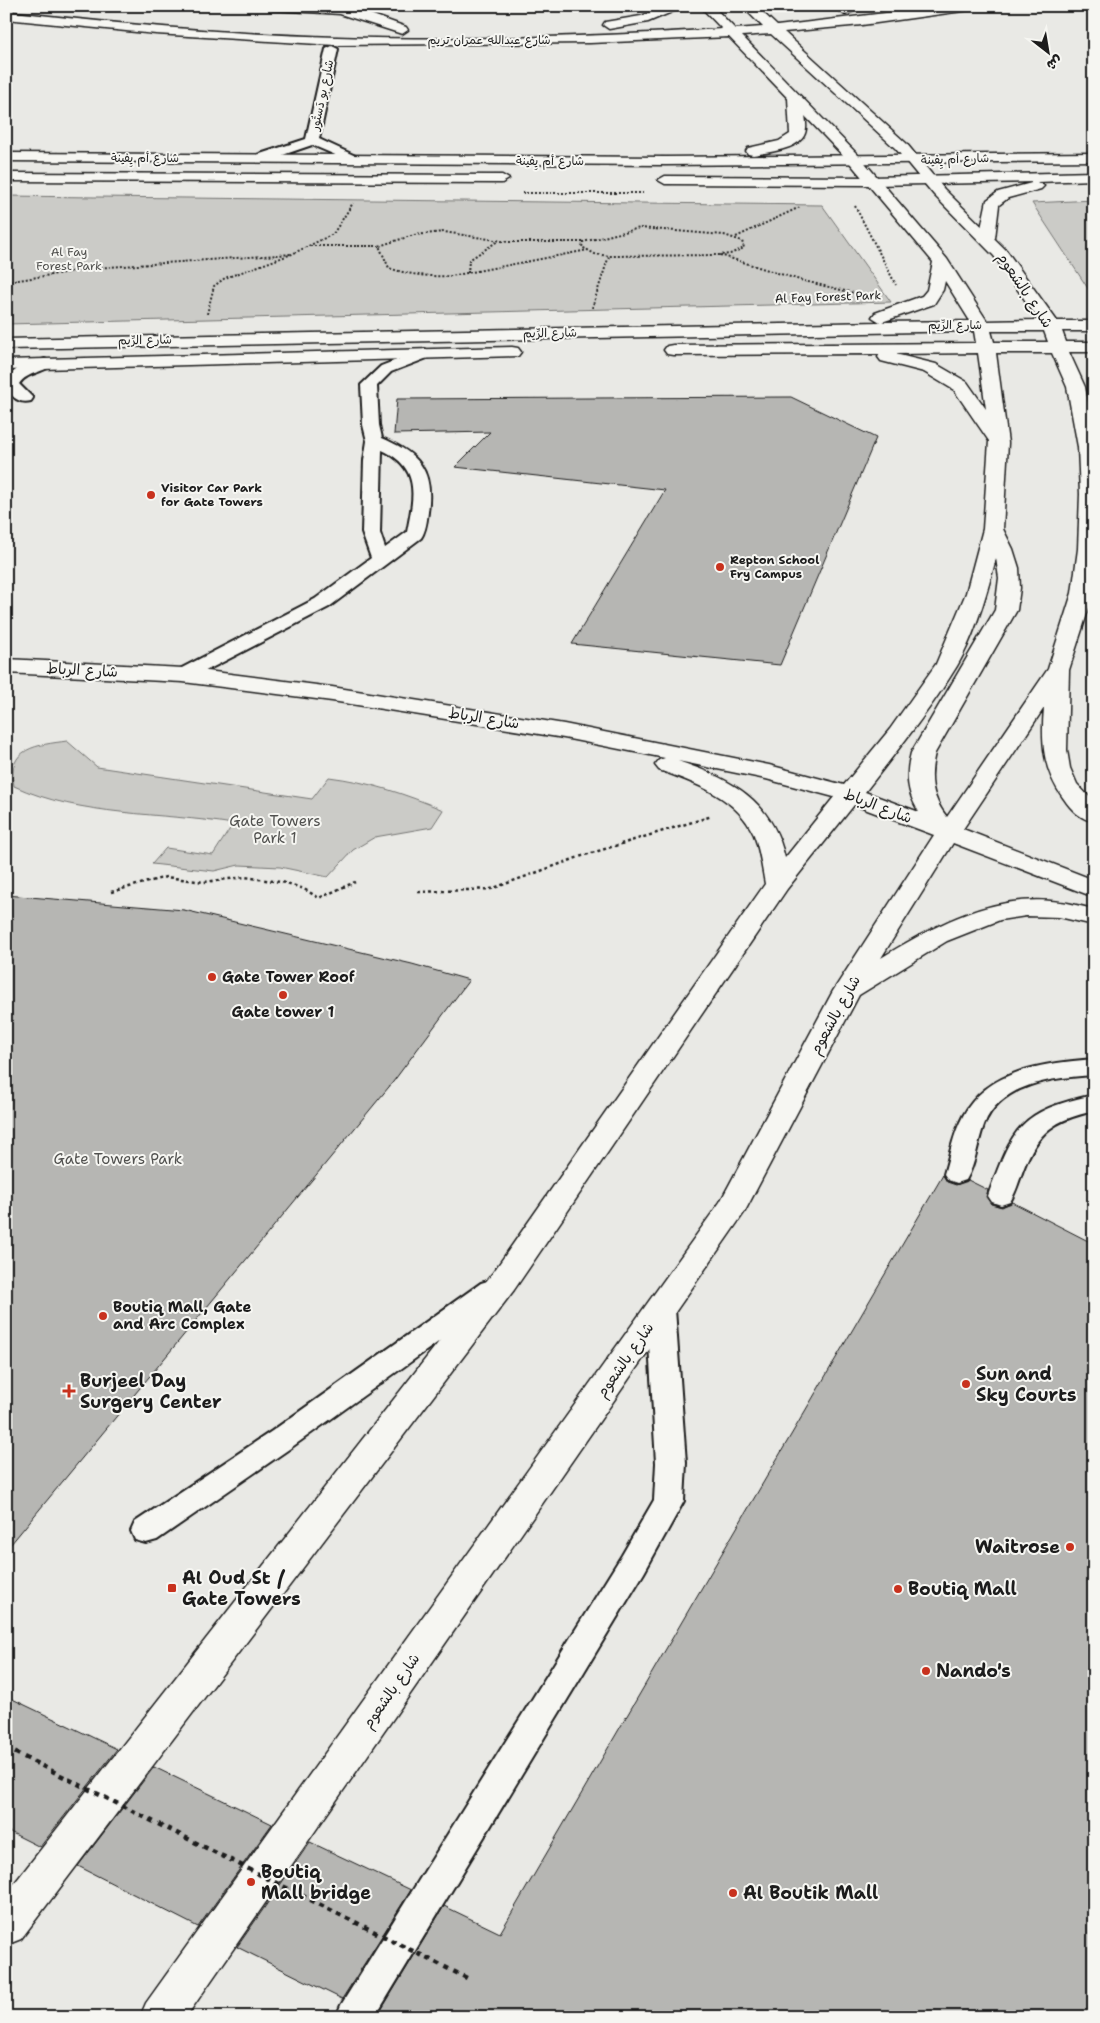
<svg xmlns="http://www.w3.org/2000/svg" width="1100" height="2023" font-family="'Shantell Sans','Playpen Sans Arabic',sans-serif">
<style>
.green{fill:#cbcbc7;stroke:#747472}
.building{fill:#b6b6b3;stroke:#1c1c1c}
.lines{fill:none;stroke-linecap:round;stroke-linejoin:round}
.lane-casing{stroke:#1c1c1c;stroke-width:4}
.street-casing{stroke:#1c1c1c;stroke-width:3}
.secondary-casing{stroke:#1c1c1c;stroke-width:3}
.primary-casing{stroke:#1c1c1c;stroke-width:3}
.path-far1{stroke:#1c1c1c;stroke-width:2;stroke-dasharray:2 2;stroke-linecap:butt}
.path{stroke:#1c1c1c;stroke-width:2.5;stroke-dasharray:3 3;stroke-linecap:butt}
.lane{fill:#f6f6f2;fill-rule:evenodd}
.street{fill:#f6f6f2;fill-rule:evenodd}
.secondary{fill:#f6f6f2;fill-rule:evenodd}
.primary{fill:#f6f6f2;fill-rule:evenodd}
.path-bridge{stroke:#1c1c1c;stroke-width:4.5;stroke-dasharray:5 5;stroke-linecap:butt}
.poi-dot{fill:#c8321e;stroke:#f6f6f2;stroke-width:2}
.labels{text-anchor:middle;stroke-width:4;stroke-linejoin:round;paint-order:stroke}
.far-street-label{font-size:12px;fill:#1c1c1c;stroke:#f6f6f2}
.far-park-label{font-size:12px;fill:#51514f;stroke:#f6f6f2}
.far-poi-label{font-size:12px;font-weight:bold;fill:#1c1c1c;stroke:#f6f6f2;text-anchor:start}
.street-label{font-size:15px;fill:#1c1c1c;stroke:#f6f6f2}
.park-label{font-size:15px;fill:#51514f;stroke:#f6f6f2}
.poi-label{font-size:15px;font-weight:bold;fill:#1c1c1c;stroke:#f6f6f2;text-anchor:start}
.near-poi-label{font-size:18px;font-weight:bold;fill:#1c1c1c;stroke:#f6f6f2;text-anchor:start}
</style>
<rect width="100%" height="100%" fill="#e9e9e5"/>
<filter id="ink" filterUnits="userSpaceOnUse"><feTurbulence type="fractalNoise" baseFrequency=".02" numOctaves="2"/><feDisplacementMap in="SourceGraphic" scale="10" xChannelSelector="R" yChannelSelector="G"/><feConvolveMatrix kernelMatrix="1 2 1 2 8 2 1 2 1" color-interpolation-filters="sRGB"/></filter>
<g filter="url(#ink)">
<g class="green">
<polygon points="6,196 822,205 891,302 6,324"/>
<polygon points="1094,200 1094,292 1089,290 1032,203"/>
<path d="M67,741L97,767L312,799L329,777C369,782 406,794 443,810L432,827L375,837L353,850L328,877L280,867L239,865L214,871L152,864L166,848L213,855L233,824C161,812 81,817 14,786C6,747 38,745 67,741Z"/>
</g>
<g class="building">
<polygon points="791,397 876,438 780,665 572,644 665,490 455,467 490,432 394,434 397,399"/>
<polygon points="6,895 184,910 412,964 469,980 393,1082 6,1550"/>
<polygon points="943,1175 947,1182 956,1185 968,1180 988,1190 986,1197 991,1204 1002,1207 1012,1202 1094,1244 1094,2017 377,2017 444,1906 500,1933"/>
<polygon points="6,1696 117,1749 40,1847 6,1830"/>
<polygon points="154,1767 272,1824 198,1927 78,1866"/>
<polygon points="310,1842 411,1890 342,1999 237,1947"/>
</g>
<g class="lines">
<g class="lane-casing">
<g id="lane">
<polygon points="850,6 867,6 845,14 840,11"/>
<polygon points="332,46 338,49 319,139 362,159 360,162 352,162 312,145 265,161 257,161 255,158 257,155 306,139 326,49"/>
<path d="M425,349L433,354L430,357L391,372L377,386L379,425L382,438C419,454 434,470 428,512C427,520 426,531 421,538L329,607L190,679H176L173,675L176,671L315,599L371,558L362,533L364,460L367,441L363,425L361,385L381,366ZM382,450C421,468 414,496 407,532L385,548L380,533Z"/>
<path d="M45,359L50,361L53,364C45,373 28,371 19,384L33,398L31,401C18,404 13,397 6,388L8,376L20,367Z"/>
<path d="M1094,1059V1075C1055,1078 1000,1082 984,1125C977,1143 976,1164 966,1180L957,1183L948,1180L944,1174C950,1155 953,1134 963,1116C988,1069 1046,1063 1094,1059Z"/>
<path d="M1094,1095V1111C1054,1120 1038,1131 1023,1170C1019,1181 1016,1192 1010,1202L1001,1205L992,1202L988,1196C1013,1127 1019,1111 1094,1095Z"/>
<polygon points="491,1280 501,1283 505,1290 501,1297 292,1447 157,1540 146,1543 135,1540 131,1531 135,1522 272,1431 481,1283"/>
<polygon points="661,1299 671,1302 675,1309 686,1463 684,1501 644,1573 375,2017 336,2017 341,2005 622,1555 654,1500 656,1463 647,1309 651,1302"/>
</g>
</g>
<g class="street-casing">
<polygon id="street" points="267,6 340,6 359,10 406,27 408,30 402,34 340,14 273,10"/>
</g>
<g class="secondary-casing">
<g id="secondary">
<polygon points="668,6 686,6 648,22 609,29 603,25 605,22 641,16"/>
<path d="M700,6H713L735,29L763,27L742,6H756L777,26L944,6H976L970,10L862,25L784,32L906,143L944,189L1006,250L1057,321H1094V331H1062L1066,342H1094V352H1069L1085,387L1094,433V592L1069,670L1067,750L1070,768L1077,784L1094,802V822C1081,819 1071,810 1064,799C1043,771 1041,742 1044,708L963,829L1094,880V897L953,843L881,958C934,925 996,892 1060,902C1071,903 1083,907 1094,909V925L1059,917L1026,916L1000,920L947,941L859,995L744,1213L186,2017H140L146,2003L720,1202L833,991L934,835L854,805L787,889L514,1290L21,1939L6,1945V1894L492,1274L765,884C762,868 760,851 754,835C737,797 695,783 659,770L655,765L659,760L665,758L564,738L332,701L183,682L6,673V659L183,668L332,687L564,724L769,765L844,785L890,729L936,664L966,593L983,529L989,441L954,390L924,372L881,361L878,357L880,354L673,355L667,354L664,350L667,346L673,345L976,343L974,331L6,349V339L880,322L872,317L875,313L922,296L927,290L933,262L850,163L729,37L590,43L335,45L156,34L6,19V11C116,24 227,34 337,37C465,41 594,37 722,29ZM771,34L896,149L934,195L994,256L1039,320L987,321L947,259L860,157L742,36ZM945,281L970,321L882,322L934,304L943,290ZM991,331H1044L1048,342H994ZM978,353L986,409L967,382L936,364L895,354ZM996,353H1052L1067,387L1078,447L1080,494L1078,549L1072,593L1048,669L947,817C931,797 929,777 935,753L1017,610L1020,588L1019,568L1013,549L1003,529L1008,443ZM996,558L999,578L995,610L911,753C905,775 907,793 919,812L865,792C897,751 930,710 957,666C974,638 988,590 996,558ZM678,761L766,779L834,797L785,858C772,800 731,779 678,761Z"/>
<polygon points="512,347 518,348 521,352 518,356 6,370 6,360"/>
</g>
</g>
<g class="primary-casing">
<g id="primary">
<path d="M795,94L802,98C803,108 807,120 806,129C804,150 768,152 753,155L748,154L746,151L748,148L779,141L790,134L788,98Z"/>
<polygon points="6,153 666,157 1094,153 1094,161 666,165 6,161"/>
<polygon points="1094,172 1094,180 1037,182 1044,186 1041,189 1008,198 999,205 995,238 987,243 979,238 987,200 998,192 1035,182 872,185 665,184 658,180 665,176 872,177"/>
<polygon points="6,173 502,175 509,179 502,183 6,181"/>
</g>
</g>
<g class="path-far1">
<polyline points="522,193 643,193"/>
<polyline points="855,206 896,285"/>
<polygon points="640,228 724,235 742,241 744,248 730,254 720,255 609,256 595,254 582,247 583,242"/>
<polyline points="736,237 800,207"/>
<path d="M583,242H508L444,232L414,235L379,246L389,268C409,275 430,277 451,276L588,250"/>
<polyline points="310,246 379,246"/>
<polyline points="720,255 800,280 866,296"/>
<polyline points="468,273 469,260 498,241"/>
<polyline points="6,282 95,268 292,254"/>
<polyline points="592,308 609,256"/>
<polyline points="207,314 214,286 225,278 292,254 333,234 353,203"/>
</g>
<g class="path">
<polyline points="111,892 166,877 204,882 245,877 287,883 304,889 319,898 355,882"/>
<polyline points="418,892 491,889 582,856 712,816"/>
</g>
<use href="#lane" class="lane"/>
<use href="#street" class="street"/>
<use href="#secondary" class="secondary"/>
<use href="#primary" class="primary"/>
<polyline class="path-bridge" points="6,1748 471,1980"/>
</g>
</g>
<g class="poi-dot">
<circle cx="151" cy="495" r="5"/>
<circle cx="720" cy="567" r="5"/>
<circle cx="212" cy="977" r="5"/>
<circle cx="283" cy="995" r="5"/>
<circle cx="103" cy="1316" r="5"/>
<circle cx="966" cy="1384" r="5"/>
<path d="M66.5 1383.5h5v5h5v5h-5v5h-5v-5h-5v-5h5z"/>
<circle cx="1070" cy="1547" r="5"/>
<rect x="167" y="1583" width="10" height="10" rx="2.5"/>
<circle cx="898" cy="1589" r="5"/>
<circle cx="926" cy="1671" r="5"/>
<circle cx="251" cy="1882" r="5"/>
<circle cx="733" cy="1893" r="5"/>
</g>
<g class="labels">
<g class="far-street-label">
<text x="489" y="44">شارع عبدالله عمران تريم</text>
<text transform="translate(322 95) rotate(-78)" y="4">شارع بو دَستُور</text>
<text x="145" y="162">شارع أم يِفينة</text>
<text transform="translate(955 159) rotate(-2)" y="4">شارع أم يِفينة</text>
<text x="550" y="165">شارع أم يِفينة</text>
<text transform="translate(828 297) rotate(-2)" y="4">Al Fay Forest Park</text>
<text x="955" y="329">شارع الرِّيم</text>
<text transform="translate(550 333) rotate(-1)" y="4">شارع الرِّيم</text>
<text transform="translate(145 340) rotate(-1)" y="4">شارع الرِّيم</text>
</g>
<g class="far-park-label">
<text x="69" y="256">Al Fay<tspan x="69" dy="14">Forest Park</tspan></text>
</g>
<g class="far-poi-label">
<text x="161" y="492">Visitor Car Park<tspan x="161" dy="14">for Gate Towers</tspan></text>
<text x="730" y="564">Repton School<tspan x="730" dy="14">Fry Campus</tspan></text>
</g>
<g class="street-label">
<text transform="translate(1025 290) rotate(56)" y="5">شارع بالشعوم</text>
<text transform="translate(82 670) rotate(3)" y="5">شارع الرباط</text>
<text transform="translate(484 718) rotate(9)" y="5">شارع الرباط</text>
<text transform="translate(878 806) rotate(21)" y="5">شارع الرباط</text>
<text transform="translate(835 1015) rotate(-61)" y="5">شارع بالشعوم</text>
<text transform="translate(625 1360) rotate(-55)" y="5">شارع بالشعوم</text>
<text transform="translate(391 1691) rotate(-55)" y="5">شارع بالشعوم</text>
</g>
<g class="park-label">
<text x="275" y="826">Gate Towers<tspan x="275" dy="17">Park 1</tspan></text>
<text x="118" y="1164">Gate Towers Park</text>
</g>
<g class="poi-label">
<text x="222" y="982">Gate Tower Roof</text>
<text x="283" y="1017" text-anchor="middle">Gate tower 1</text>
<text x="113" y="1312">Boutiq Mall, Gate<tspan x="113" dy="17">and Arc Complex</tspan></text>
</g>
<g class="near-poi-label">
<text x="976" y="1380">Sun and<tspan x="976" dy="21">Sky Courts</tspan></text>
<text x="80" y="1387">Burjeel Day<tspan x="80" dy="21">Surgery Center</tspan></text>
<text x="1060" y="1553" text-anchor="end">Waitrose</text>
<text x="182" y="1584">Al Oud St /<tspan x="182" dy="21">Gate Towers</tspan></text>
<text x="908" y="1595">Boutiq Mall</text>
<text x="936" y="1677">Nando's</text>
<text x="261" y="1878">Boutiq<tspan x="261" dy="21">Mall bridge</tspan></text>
<text x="743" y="1899">Al Boutik Mall</text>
</g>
</g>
<rect width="1100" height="2023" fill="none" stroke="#f6f6f2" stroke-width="25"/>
<rect x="12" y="12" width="1075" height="1998" fill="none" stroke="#1c1c1c" stroke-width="2" filter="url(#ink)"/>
<g transform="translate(1048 52) rotate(149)" stroke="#f6f6f2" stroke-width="4" paint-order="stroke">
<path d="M0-4L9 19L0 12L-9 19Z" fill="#1c1c1c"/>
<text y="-8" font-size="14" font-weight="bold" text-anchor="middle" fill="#1c1c1c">ش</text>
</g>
</svg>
